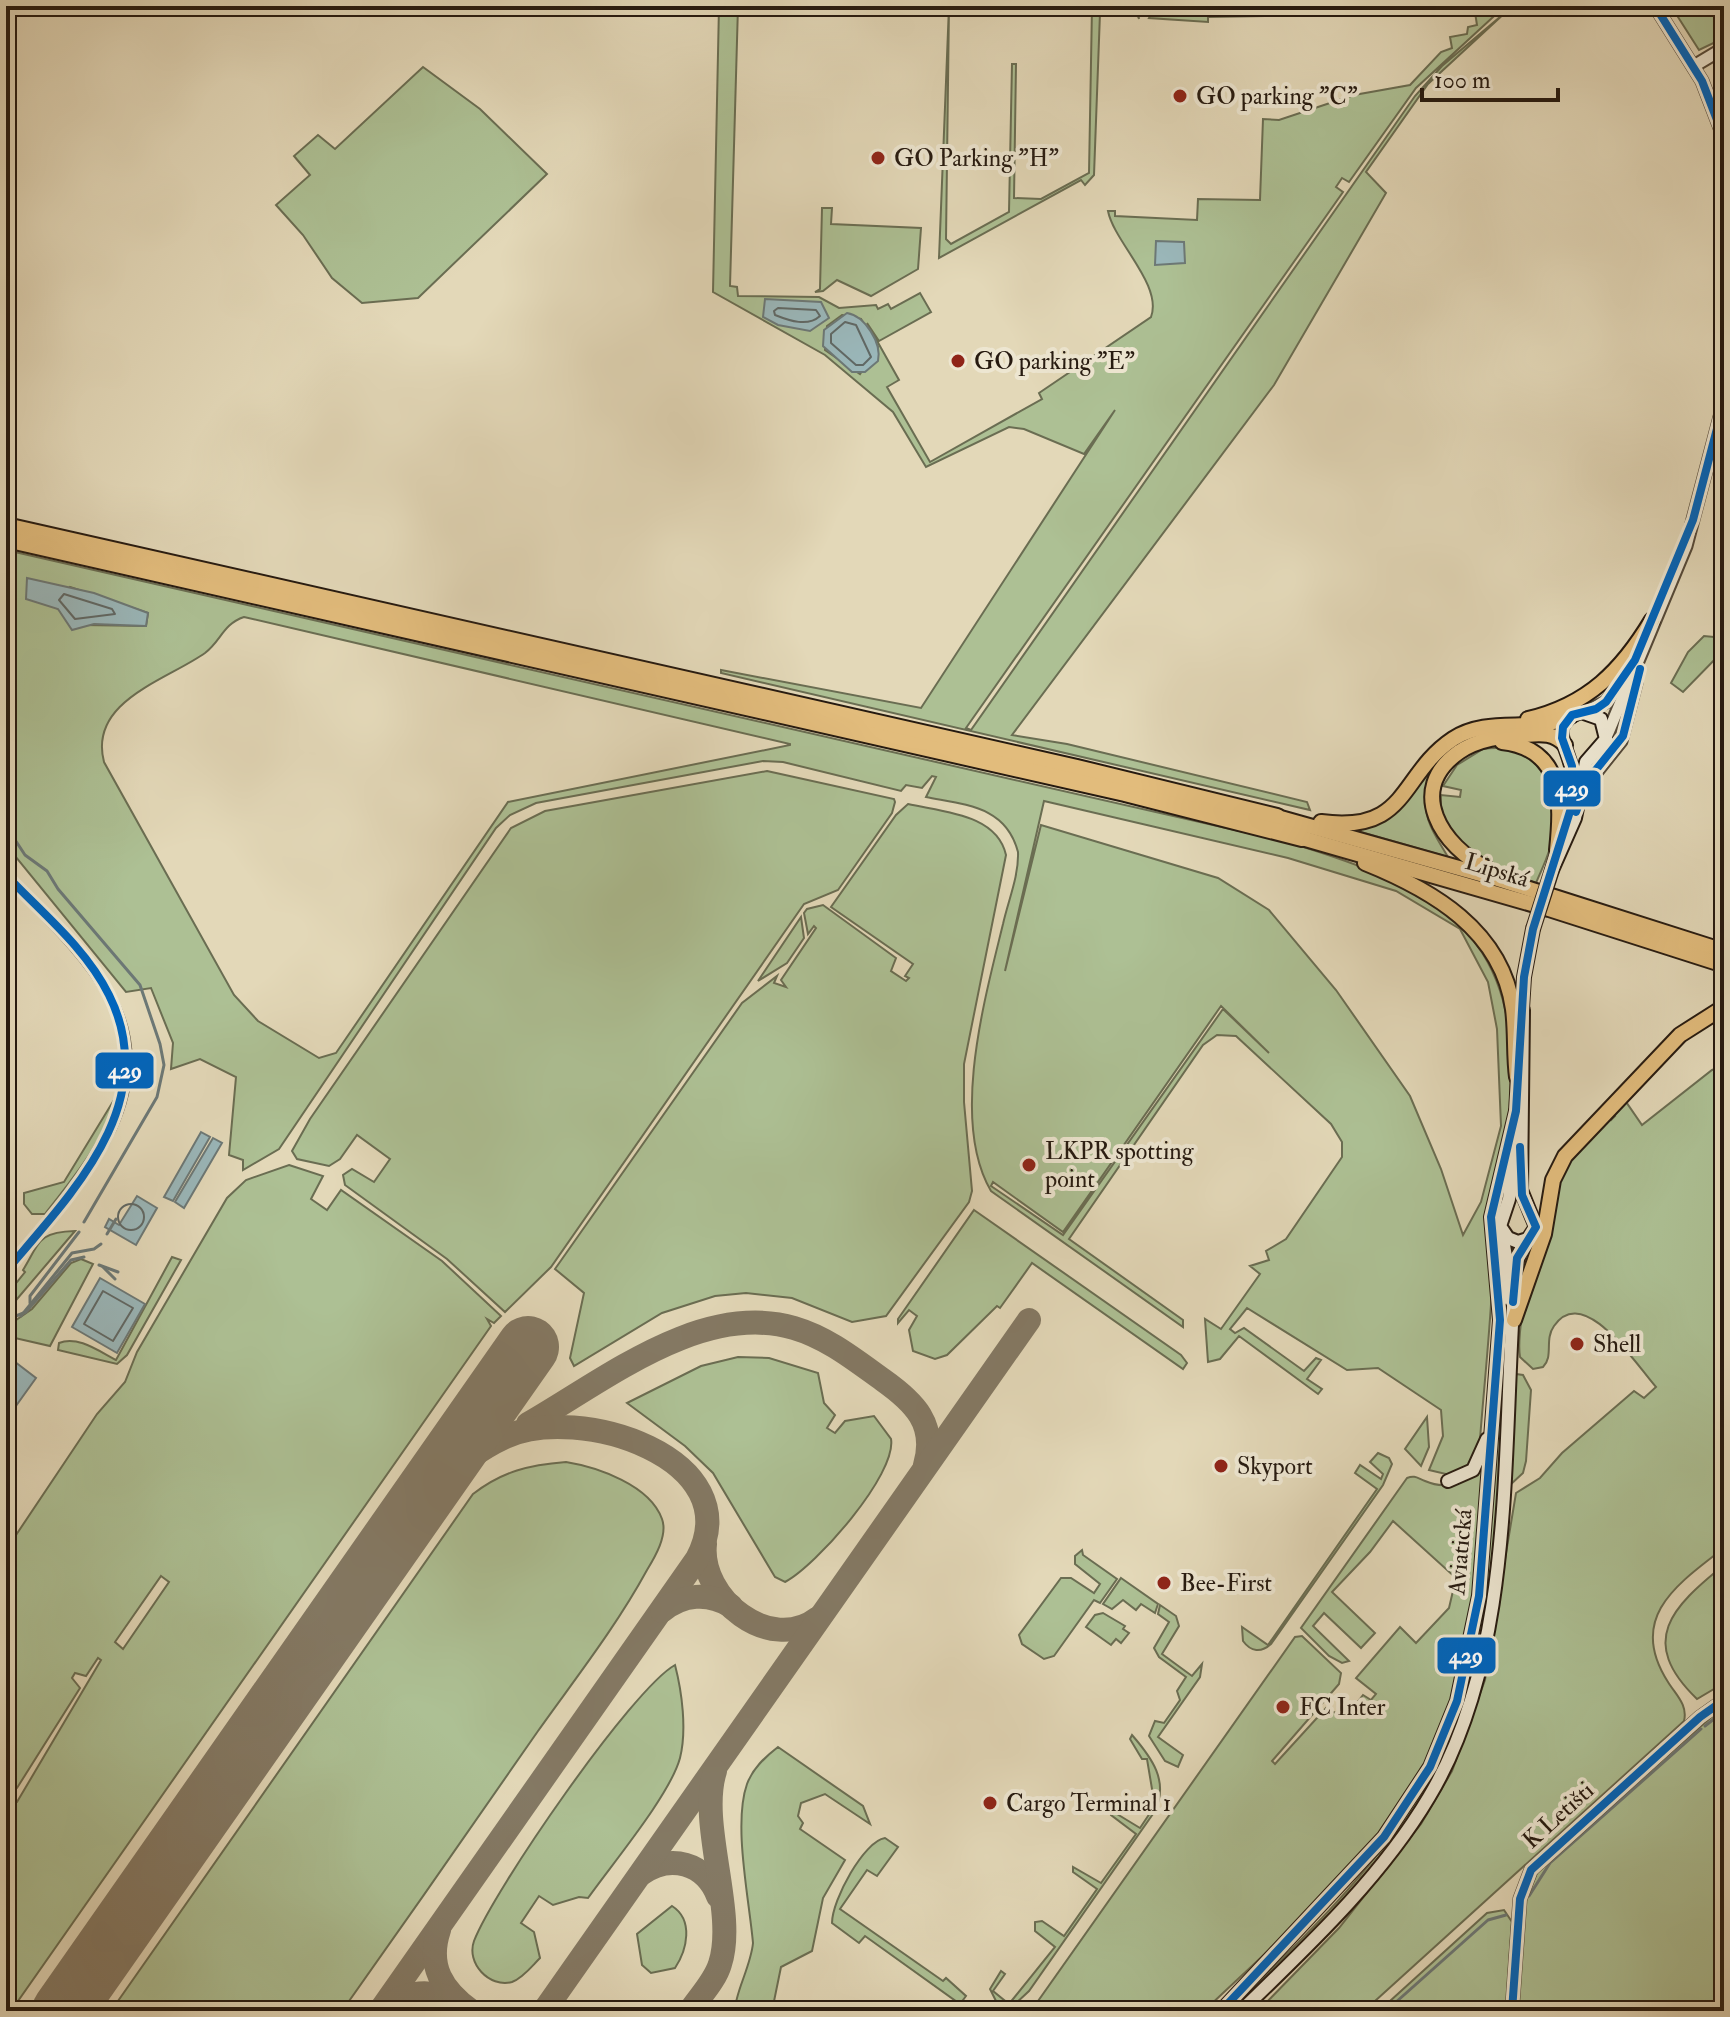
<svg xmlns="http://www.w3.org/2000/svg" width="1730" height="2017" font-family="'IM FELL Double Pica',serif">
<style>
.green{fill:#adc094;stroke:#6a6d52;stroke-width:2;fill-rule:evenodd}
.water{fill:#9ab7ba;stroke:#6c7876;stroke-width:2}
.lines{fill:none;stroke-linecap:round;stroke-linejoin:round}
.shore{stroke:#606865;stroke-width:2}
.stream{stroke:#6c7876;stroke-width:3}
.taxiway{stroke:#847964;stroke-width:24}
.runway{stroke:#847964;stroke-width:62}
.minor-casing{stroke:#554a3a;stroke-width:12}
.tertiary-casing{stroke:#554a3a;stroke-width:15}
.secondary-casing{stroke:#261a10;stroke-width:16}
.trunk-casing{stroke:#261a10;stroke-width:18}
.motorway-casing{stroke:#261a10;stroke-width:20}
.minor{stroke:#ede6d1;stroke-width:8}
.tertiary{stroke:#ede6d1;stroke-width:11}
.secondary{stroke:#ede6d1;stroke-width:12}
.trunk{stroke:#e2bc7c;stroke-width:14}
.motorway{stroke:#e2bc7c;stroke-width:16}
.secondary-bridge-casing{stroke:#261a10;stroke-width:16;stroke-linecap:butt}
.secondary-bridge{stroke:#ede6d1;stroke-width:12}
.bus-1-casing{stroke:#ede6d1;stroke-width:14}
.bus-1{stroke:#0065bd;stroke-width:8}
.poi-dot{fill:#8f2418;stroke:#ede6d1;stroke-width:3}
.labels{text-anchor:middle;stroke-width:8;stroke-linejoin:round;paint-order:stroke}
.poi-label{font-size:24px;fill:#261a10;stroke:#ede6d1;text-anchor:start}
.street-label{font-size:24px;fill:#261a10;stroke:#ede6d1}
.line-badge{stroke:#ede6d1;stroke-width:3}
.badge-label{font-size:22px;text-anchor:middle;font-weight:bold;fill:#fff}
</style>
<rect width="100%" height="100%" fill="#e3d8b8"/>
<filter id="stains"><feTurbulence type="fractalNoise" baseFrequency=".0025" numOctaves="4"/><feColorMatrix values="0 0 0 0 .2 0 0 0 0 .09 0 0 0 0 .02 0 0 0 .5 -.17"/></filter>
<radialGradient id="worn" r=".72"><stop offset=".6" stop-color="#630" stop-opacity="0"/><stop offset="1" stop-color="#630" stop-opacity=".3"/></radialGradient>
<g class="green">
<path d="M719,6H738L730,286L737,287L738,296L819,297L839,308L876,305L878,309L888,304L891,309L920,293L931,312L879,341L867,323L899,380L887,387L930,462L1042,399L1039,393L1151,317C1163,285 1114,242 1108,211H1115V216L1197,220L1198,199L1260,200L1263,119L1279,120L1354,95L1410,85L1441,52L1452,48L1450,37L1467,34L1468,27L1477,25L1474,6H1505L1416,88L1349,182L1342,178L1336,187L1343,192L966,728L971,730L1415,96L1442,66L1507,11L1428,84L1366,172L1386,193L1274,385L1012,735L1067,744L1307,802L1310,810L721,673V670L921,708L1115,410L1084,454L1024,429L1009,427L926,467L893,412L825,355L713,292ZM842,315L861,319L878,347L860,374L825,350L827,326Z"/>
<polygon points="949,6 946,239 951,244 1009,212 1012,64 1016,64 1014,198 1041,199 1089,173 1092,7 1089,6 1137,6 1139,19 1137,14 1100,13 1094,175 1085,185 1081,180 939,258"/>
<polygon points="1247,6 1296,6 1265,16 1208,17 1208,22 1149,18 1154,9 1208,12"/>
<polygon points="1671,6 1724,6 1724,38 1699,50"/>
<polygon points="423,67 480,109 547,174 418,298 362,303 332,278 303,235 276,205 310,175 294,156 318,135 335,149"/>
<polygon points="822,208 832,208 831,224 921,228 918,269 871,296 837,280 823,291 815,292 820,289"/>
<path d="M6,550L1287,842C1441,888 1526,934 1509,1112C1508,1131 1501,1148 1499,1166C1493,1206 1495,1248 1492,1288C1489,1343 1483,1397 1479,1452L1472,1463L1450,1475L1429,1470L1443,1436L1441,1410L1378,1368L1347,1370L1247,1308L1230,1329L1235,1333L1244,1328L1304,1371L1316,1358L1321,1360L1307,1379L1322,1389L1318,1394L1239,1336L1220,1359L1208,1362L1205,1319L1221,1329L1260,1274L1250,1266L1269,1260L1266,1251L1286,1239L1342,1157V1142L1331,1124L1236,1036L1217,1035L1203,1045L1069,1239L1183,1320V1327L991,1191C950,1121 985,998 1003,924C1008,901 1019,876 1018,852C1006,806 966,805 926,797L936,777L932,776L922,788L906,785L901,791L783,762L763,761L536,803L510,815L496,828L279,1149L243,1170V1160L229,1155L236,1077L200,1059L171,1069L173,1043L151,988L126,992L6,845ZM70,587L148,613L146,626L83,625L50,604ZM244,617L790,744V745L508,802L336,1053L319,1058L258,1021L234,995L104,762C88,701 167,680 205,653C221,641 223,624 244,617ZM1044,801L1288,858L1396,891L1460,929L1488,982L1497,1029L1501,1126L1481,1202L1463,1235L1441,1169L1410,1096L1336,990L1269,910L1218,878L1041,825L1005,971ZM1221,1006L1269,1053L1223,1009L1063,1235L991,1186L993,1182L1063,1232Z"/>
<polygon points="1724,630 1724,650 1683,692 1671,683 1688,652 1704,636 1714,637"/>
<path d="M1483,749C1538,741 1560,788 1553,835C1551,852 1542,868 1536,883C1496,867 1434,850 1441,795L1460,797L1461,790L1443,786L1457,765Z"/>
<path d="M1436,763C1436,770 1430,778 1428,786C1419,816 1436,836 1448,857L1361,832V828L1400,807Z"/>
<polygon points="767,771 894,799 895,802 892,813 838,890 804,904 551,1267 505,1312 447,1259 345,1185 343,1175 352,1169 374,1182 390,1159 357,1135 340,1159 329,1166 297,1159 292,1151 310,1119 511,828 545,811"/>
<path d="M908,804C943,812 997,814 1006,855L964,1064V1102L972,1191L969,1202L886,1316L852,1322L792,1298L746,1293L715,1296L662,1313L574,1366L570,1358L584,1293L555,1269L742,1003L777,976L774,983L786,987L781,980L816,928L814,926L808,934L804,913L807,909L823,905L896,958L891,971L906,981L909,978L905,976L913,964L831,907L896,815Z"/>
<polygon points="801,917 804,938 787,963 758,981"/>
<path d="M1724,1066V1548C1676,1585 1627,1618 1668,1682C1676,1695 1688,1705 1684,1721L1364,2011H1258L1339,1928L1421,1824L1452,1771L1485,1680L1516,1493L1540,1478L1562,1453L1634,1391L1644,1398L1656,1387C1637,1366 1584,1282 1554,1326C1544,1340 1554,1356 1543,1367L1533,1369L1520,1357C1514,1321 1547,1189 1568,1158C1579,1143 1595,1130 1608,1117L1611,1120L1615,1116L1612,1113L1624,1099L1642,1125L1712,1070Z"/>
<path d="M117,1095C104,1142 74,1177 45,1214H32L24,1204V1193L64,1182Z"/>
<path d="M289,1165L323,1176L311,1199L327,1210L341,1190L442,1261L501,1316L494,1323L487,1319L491,1326L11,2011H6V1801L17,1802L101,1660L98,1658L86,1676L75,1673L72,1678L80,1688L17,1788L6,1792V1550L97,1414L125,1382L137,1352L227,1198L246,1180ZM161,1576L169,1582L123,1649L115,1642Z"/>
<polygon points="974,1210 1181,1355 1187,1363 1183,1369 1032,1263 1000,1308 997,1306 947,1355 935,1359 913,1351 909,1330 917,1316 909,1310 898,1323 898,1319"/>
<path d="M75,1231L6,1312V1290L9,1292L25,1272L23,1270C40,1242 38,1232 75,1231Z"/>
<path d="M1511,1248H1515C1510,1278 1510,1309 1507,1339C1497,1478 1502,1654 1435,1778C1386,1867 1306,1941 1234,2011H1229C1359,1883 1453,1798 1483,1609Z"/>
<path d="M172,1257L181,1260L127,1355L117,1364L58,1350L59,1343C78,1335 100,1352 116,1360Z"/>
<polygon points="81,1259 93,1264 50,1346 6,1336 6,1327 32,1309 71,1263"/>
<path d="M738,1357L769,1358L818,1373L824,1403L835,1415L827,1428L835,1433L845,1421L874,1416L891,1439C897,1474 816,1566 785,1582L775,1577L713,1473L685,1446L627,1403L701,1366Z"/>
<polygon points="1516,1374 1523,1375 1531,1390 1526,1461 1523,1473 1510,1485"/>
<polygon points="1427,1417 1429,1447 1421,1466 1405,1449"/>
<path d="M1378,1453L1389,1458L1392,1464L1383,1485L1271,1644C1261,1653 1251,1652 1243,1641L1242,1627L1268,1645L1377,1489L1355,1473L1360,1465L1381,1479L1383,1474L1370,1462Z"/>
<path d="M566,1462C597,1467 650,1485 662,1519C668,1535 655,1557 647,1570C616,1627 575,1679 538,1731C473,1825 408,1918 342,2011H111L473,1494C503,1471 529,1465 566,1462Z"/>
<path d="M1483,1462C1487,1494 1478,1532 1476,1564C1470,1634 1456,1706 1423,1769C1371,1864 1281,1937 1204,2011H1031L1295,1637L1302,1636L1341,1673L1339,1684L1272,1761L1275,1764L1326,1708L1345,1718L1363,1695L1371,1700L1376,1694L1356,1678L1400,1627L1416,1643L1449,1608L1456,1578L1393,1521L1370,1552L1332,1592L1375,1633L1361,1648L1324,1613L1313,1626L1349,1661L1342,1663L1329,1656L1301,1628L1407,1478C1415,1475 1417,1478 1425,1481C1450,1492 1467,1480 1483,1462Z"/>
<polygon points="1082,1550 1083,1555 1117,1579 1100,1603 1094,1600 1054,1656 1044,1659 1022,1644 1019,1635 1061,1578 1071,1578 1094,1593 1100,1584 1075,1564 1075,1556"/>
<path d="M1724,1565V1683L1697,1699C1637,1641 1672,1607 1724,1565Z"/>
<polygon points="1121,1578 1158,1604 1155,1613 1141,1604 1136,1610 1123,1600 1112,1609 1103,1604"/>
<polygon points="1160,1605 1176,1616 1179,1626 1162,1654 1192,1676 1202,1664 1200,1677 1158,1737 1183,1755 1178,1767 1165,1761 1149,1736 1155,1721 1164,1723 1180,1700 1177,1691 1186,1677 1159,1657 1154,1648 1169,1622 1158,1614"/>
<polygon points="1103,1613 1125,1626 1123,1629 1129,1633 1121,1643 1116,1639 1111,1645 1086,1627 1095,1615"/>
<path d="M675,1665C682,1692 687,1730 680,1758C670,1795 612,1864 588,1898L579,1897L553,1905L539,1896L521,1923L534,1932L540,1958C532,1966 523,1978 512,1982C489,1988 466,1963 474,1941C493,1891 632,1689 675,1665Z"/>
<polygon points="1724,1706 1724,2011 1517,2011 1525,1901 1539,1868"/>
<path d="M1132,1735C1152,1758 1169,1781 1155,1811L1029,1991L1013,2006L998,2005L990,1989L1001,1971L1005,1974L993,1991L1009,2004L1055,1947L1035,1931V1922L1042,1921L1064,1936L1097,1889L1073,1872V1867L1101,1883L1136,1834L1111,1815L1112,1811L1140,1828L1154,1807L1148,1804L1154,1801L1147,1759H1142L1130,1739Z"/>
<path d="M778,1747L863,1806L870,1824L825,1794L801,1803L798,1816L803,1823L800,1829L845,1860L823,1898L812,1951L781,1967L772,2011H735C734,1995 751,1966 753,1943C749,1898 733,1824 747,1784C753,1768 765,1757 778,1747Z"/>
<path d="M885,1838L898,1847L877,1876L867,1870L840,1909L943,1981L946,1978L966,1996L960,2004L865,1936L859,1943L832,1923C832,1900 864,1841 885,1838Z"/>
<path d="M672,1906C694,1920 687,1950 675,1968L651,1973L642,1965L637,1934Z"/>
<polygon points="1504,1910 1512,1922 1506,2011 1379,2011 1487,1913"/>
</g>
<g class="water">
<polygon points="1156,241 1184,242 1185,263 1155,265"/>
<polygon points="765,299 821,302 829,318 810,331 778,325 763,317"/>
<path d="M847,313C865,316 882,343 878,361L865,372H852L823,346L824,330Z"/>
<polygon points="27,578 94,593 148,613 146,626 94,624 72,630 58,609 26,599"/>
<polygon points="201,1132 210,1137 173,1201 164,1197"/>
<polygon points="213,1138 222,1143 184,1208 175,1202"/>
<polygon points="137,1196 157,1208 136,1245 105,1227 109,1219 119,1225"/>
<polygon points="100,1278 145,1304 117,1353 72,1327"/>
<polygon points="6,1355 36,1378 8,1417 6,1416"/>
</g>
<g class="lines">
<g class="shore">
<path d="M778,308L816,310L820,316C808,327 790,321 775,315L774,311Z"/>
<polygon points="845,322 856,325 871,357 863,365 856,365 831,343 831,334"/>
<polygon points="64,594 112,609 115,614 75,619 59,600"/>
<circle cx="131" cy="1217" r="13"/>
<polygon points="103,1291 133,1308 113,1341 84,1324"/>
</g>
<g class="stream">
<polyline points="6,826 25,855 47,871 58,889 140,985 160,1044 164,1065 157,1097 84,1222"/>
<polyline points="107,1234 116,1219"/>
<polyline points="99,1265 118,1272"/>
<polyline points="103,1267 115,1279"/>
<polyline points="30,1303 30,1296 79,1232"/>
<polyline points="21,1316 72,1253 94,1249 101,1244"/>
<polyline points="6,1320 26,1312 71,1260 84,1257"/>
<polyline points="6,1427 13,1410"/>
<polyline points="1705,1726 1724,1711"/>
<polyline points="1529,1896 1550,1863 1701,1729"/>
<polyline points="1386,2011 1488,1920 1506,1915"/>
</g>
<g class="taxiway">
<path d="M528,1424C605,1380 702,1301 794,1328C828,1338 855,1360 883,1380C914,1402 937,1424 925,1465"/>
<path d="M705,1544C699,1598 770,1655 818,1618"/>
<path d="M380,1559C416,1508 447,1464 505,1437C578,1403 751,1458 697,1559L380,2011"/>
<path d="M662,1611C683,1594 708,1592 731,1606"/>
<path d="M641,1874C670,1853 705,1863 718,1896"/>
<path d="M439,1930C427,1966 442,1990 471,2011"/>
<path d="M386,2007C409,1990 432,1989 458,2002"/>
<polyline points="544,2011 1029,1320"/>
<path d="M690,2011C700,1996 715,1981 720,1964C737,1913 698,1824 715,1771"/>
</g>
<polyline class="runway" points="63,2011 528,1347"/>
<g class="minor-casing">
<path id="minor" d="M6,875C41,912 84,950 109,995C168,1101 68,1195 6,1271"/>
</g>
<g class="tertiary-casing">
<g id="tertiary">
<polyline points="247,6 262,6"/>
<polyline points="1655,6 1702,81 1724,138"/>
<polyline points="1694,66 1724,48"/>
<polyline points="1585,712 1606,702 1630,670"/>
<polyline points="1605,740 1686,546 1724,402"/>
<polyline points="1582,790 1621,741 1636,683"/>
<polyline points="1512,2011 1520,1899 1531,1870 1700,1717 1724,1700"/>
</g>
</g>
<g class="secondary-casing">
<g id="secondary">
<path d="M1581,712L1601,719L1606,739L1586,762L1575,818L1552,870C1561,839 1574,811 1573,777C1573,762 1559,740 1562,728C1565,719 1572,715 1581,712Z"/>
<polyline points="1520,1040 1524,977 1533,929"/>
<polyline points="1516,1116 1518,1071"/>
<polyline points="1514,1150 1509,1199 1500,1226 1508,1238 1518,1242 1528,1239 1536,1227 1521,1190 1523,1010"/>
<polyline points="1502,1233 1506,1257 1504,1298"/>
<polyline points="1448,1481 1473,1470 1487,1439"/>
<polyline points="1221,2011 1384,1837 1430,1767 1457,1701 1479,1596 1500,1320 1491,1217 1516,1111"/>
<path d="M1241,2011C1308,1946 1381,1878 1429,1797C1519,1647 1501,1434 1516,1264L1521,1249L1532,1235"/>
</g>
</g>
<g class="trunk-casing">
<g id="trunk">
<path d="M1528,719C1588,705 1622,670 1652,620"/>
<path d="M1502,742C1564,749 1562,802 1557,850"/>
<polyline points="1277,817 1498,879 1724,951"/>
<path d="M1321,822C1409,834 1399,775 1453,739C1490,715 1535,735 1572,715"/>
<polyline points="1302,838 1549,909 1724,965"/>
<path d="M1365,863C1432,890 1502,930 1513,1009C1516,1032 1514,1055 1517,1077"/>
<path d="M1488,869C1442,847 1405,790 1459,752C1478,739 1502,736 1525,735C1540,734 1554,732 1565,745"/>
<polyline points="1514,1320 1544,1234 1553,1180 1565,1156 1680,1035 1724,1007"/>
</g>
</g>
<g class="motorway-casing">
<g id="motorway">
<polyline points="6,526 1077,768 1277,817"/>
<polyline points="6,539 1125,793 1302,838"/>
</g>
</g>
<use href="#minor" class="minor"/>
<use href="#tertiary" class="tertiary"/>
<use href="#secondary" class="secondary"/>
<use href="#trunk" class="trunk"/>
<use href="#motorway" class="motorway"/>
<g class="secondary-bridge-casing">
<polyline id="secondary-bridge" points="1533,929 1552,870"/>
</g>
<use href="#secondary-bridge" class="secondary-bridge"/>
<g class="bus-1-casing">
<g id="bus-1">
<polyline points="1655,6 1702,81 1724,138"/>
<polyline points="1576,812 1587,781 1623,736 1640,669"/>
<path d="M6,875C41,912 86,948 109,995C163,1103 71,1194 6,1271"/>
<polyline points="1513,1302 1517,1258 1536,1227 1522,1195 1520,1147"/>
<polyline points="1221,2011 1384,1837 1430,1767 1457,1701 1479,1596 1500,1320 1491,1217 1516,1111 1524,977 1533,929 1572,805 1572,766 1562,738 1563,727 1572,715 1596,709 1606,702 1635,660 1693,520 1724,402"/>
<polyline points="1512,2011 1520,1899 1531,1870 1700,1717 1724,1700"/>
</g>
</g>
<use href="#bus-1" class="bus-1"/>
</g>
<g class="poi-dot">
<circle cx="1180" cy="96" r="8"/>
<circle cx="878" cy="158" r="8"/>
<circle cx="958" cy="361" r="8"/>
<circle cx="1029" cy="1165" r="8"/>
<circle cx="1577" cy="1344" r="8"/>
<circle cx="1221" cy="1466" r="8"/>
<circle cx="1164" cy="1583" r="8"/>
<circle cx="1283" cy="1707" r="8"/>
<circle cx="990" cy="1803" r="8"/>
</g>
<g class="labels">
<g class="poi-label">
<text x="1196" y="104">GO parking "C"</text>
<text x="894" y="166">GO Parking "H"</text>
<text x="974" y="369">GO parking "E"</text>
<text x="1045" y="1159">LKPR spotting<tspan x="1045" dy="28">point</tspan></text>
<text x="1593" y="1352">Shell</text>
<text x="1237" y="1474">Skyport</text>
<text x="1180" y="1591">Bee-First</text>
<text x="1299" y="1715">FC Inter</text>
<text x="1006" y="1811">Cargo Terminal 1</text>
</g>
<g class="street-label">
<text transform="translate(1497 870) rotate(17)" y="8">Lipská</text>
<text transform="translate(1460 1552) rotate(-85)" y="8">Aviatická</text>
<text transform="translate(1558 1815) rotate(-42)" y="8">K Letišti</text>
</g>
</g>
<g class="line-badge">
<rect x="1542" y="769" width="60" height="39" rx="8" fill="#0065bd"/>
<rect x="94" y="1051" width="61" height="39" rx="8" fill="#0065bd"/>
<rect x="1436" y="1636" width="61" height="39" rx="8" fill="#0065bd"/>
</g>
<g class="badge-label">
<text x="1572" y="796">429</text>
<text x="125" y="1078">429</text>
<text x="1466" y="1663">429</text>
</g>
<rect width="1730" height="2017" fill="none" stroke="#e3d8b8" stroke-width="32"/>
<rect x="8" y="8" width="1714" height="2001" fill="none" stroke="#261a10" stroke-width="4"/>
<rect x="16" y="16" width="1698" height="1985" fill="none" stroke="#261a10" stroke-width="2"/>
<path d="M1422 88v12h136v-12" fill="none" stroke="#261a10" stroke-width="4"/>
<text x="1434" y="88" font-size="24" fill="#261a10" stroke="#ede6d1" stroke-width="6" paint-order="stroke">100 m</text>
<rect width="100%" height="100%" filter="url(#stains)"/>
<rect width="100%" height="100%" fill="url(#worn)"/>
</svg>
